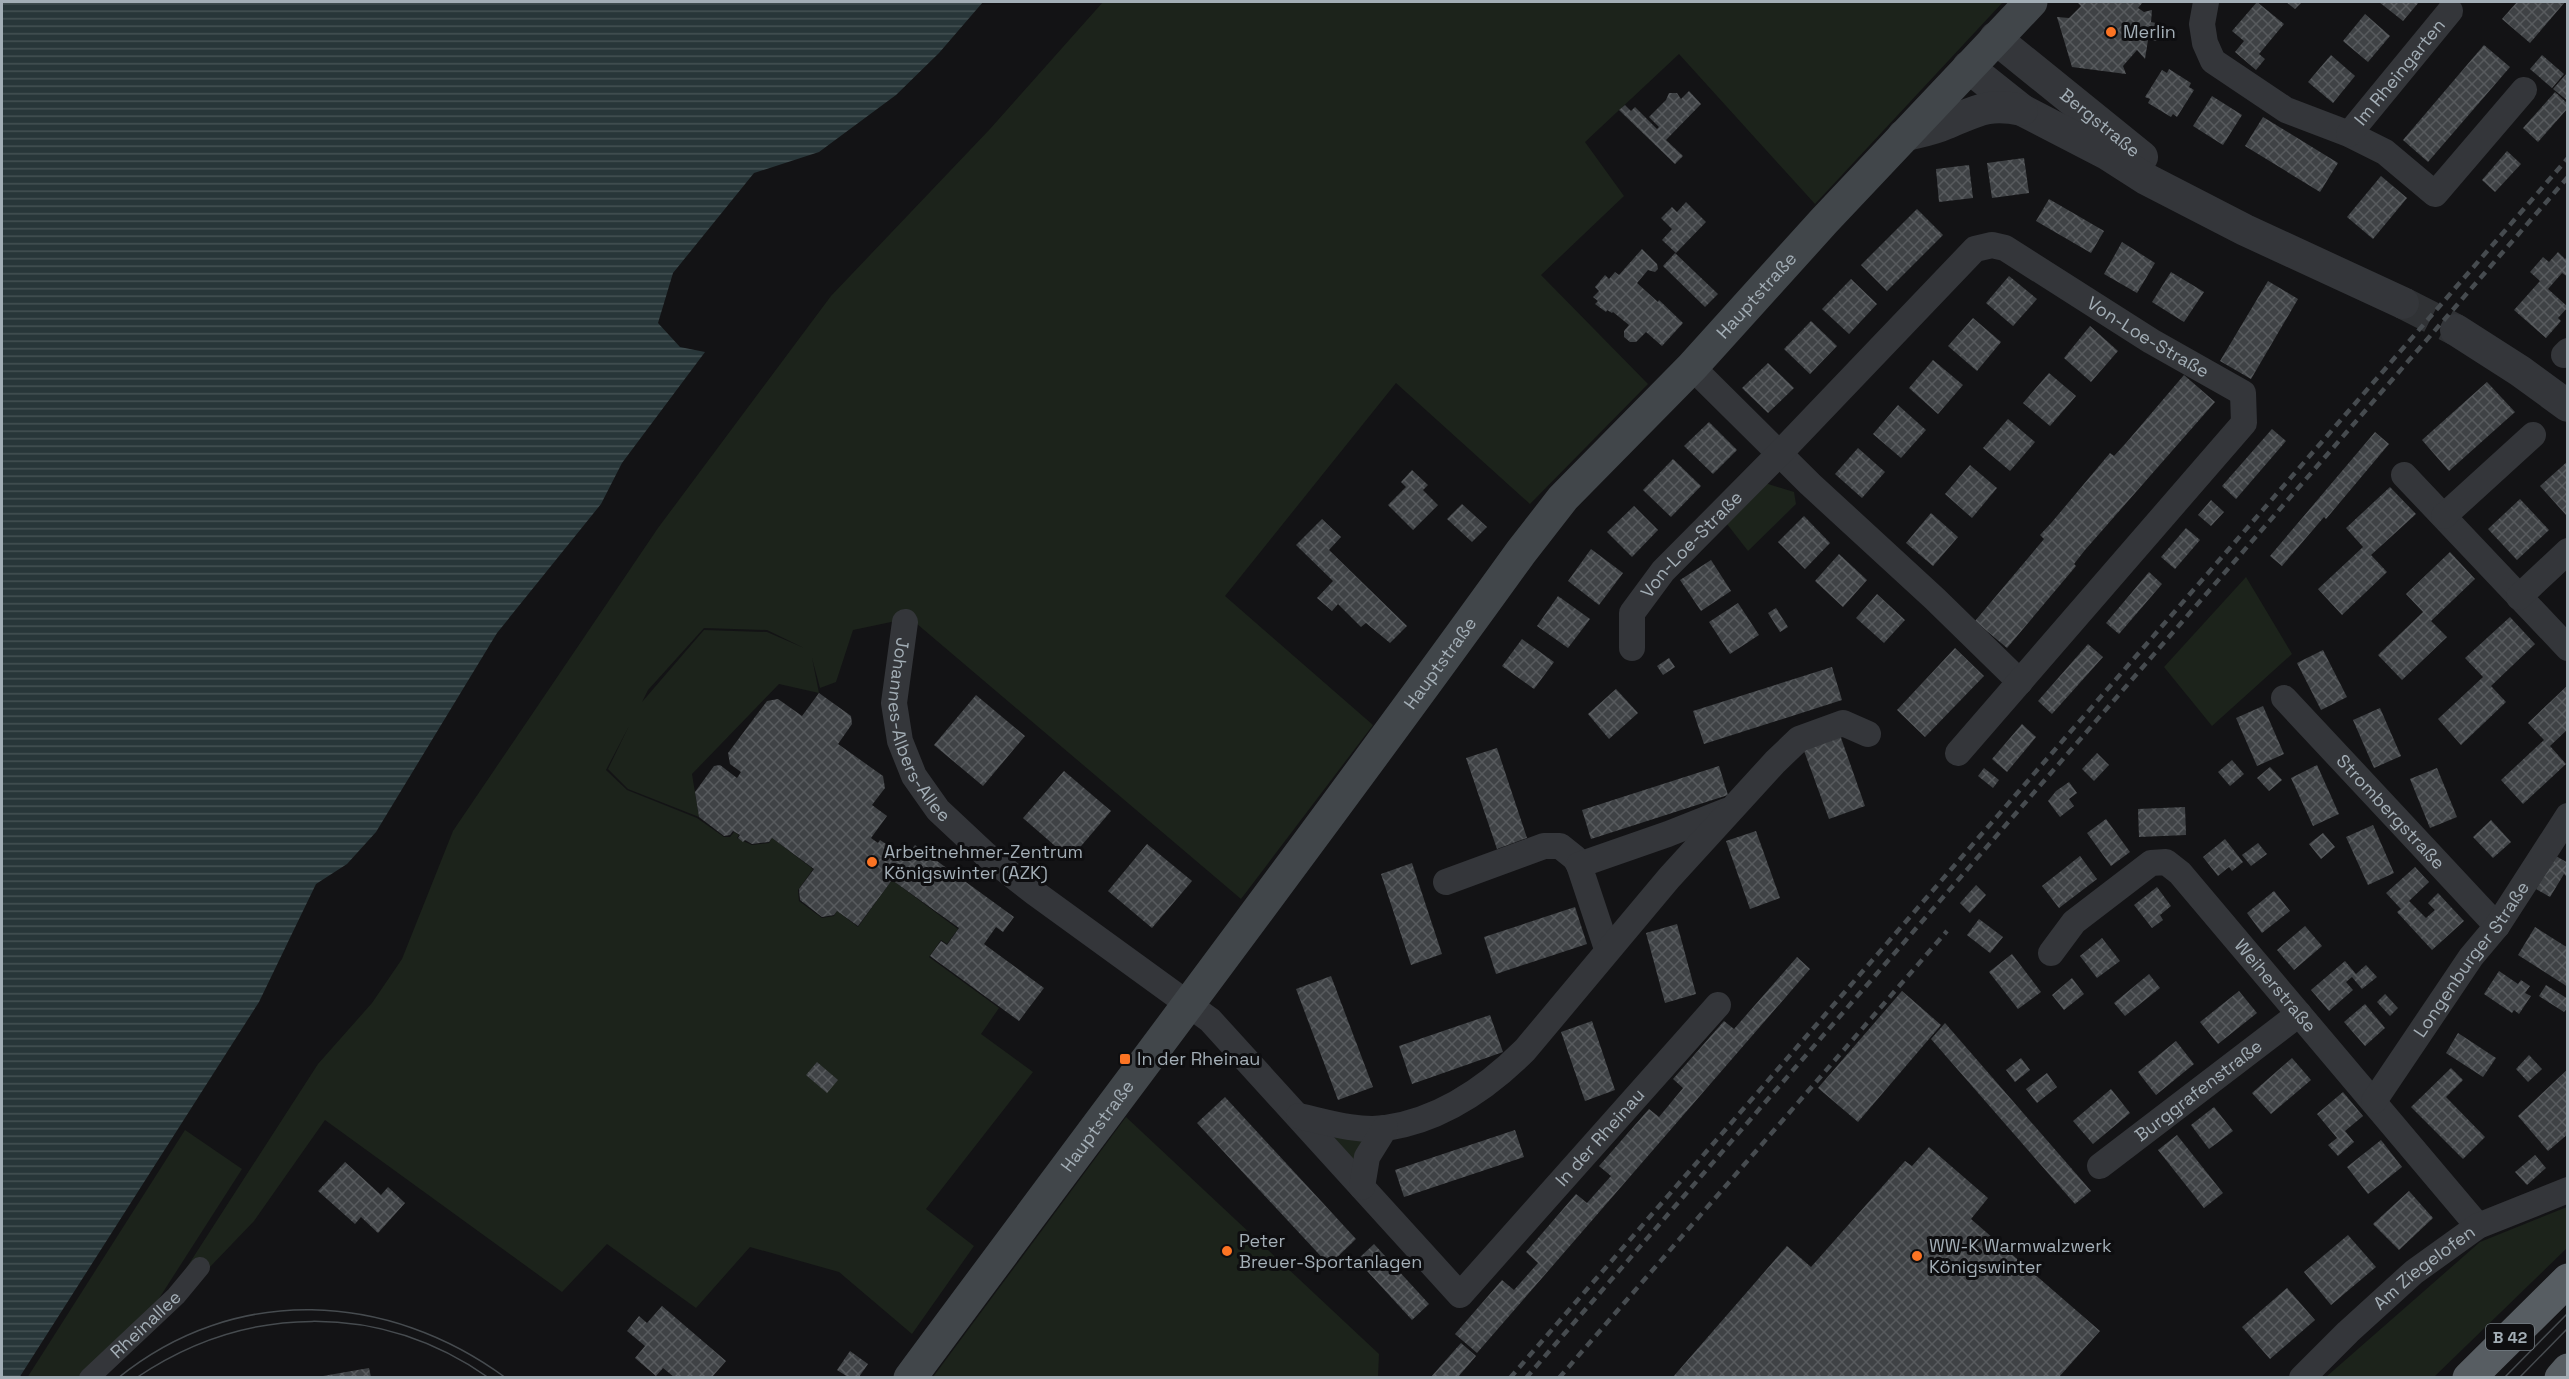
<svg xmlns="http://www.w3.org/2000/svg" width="2569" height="1379" font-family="'Space Grotesk',sans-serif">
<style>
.green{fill:#1c231b;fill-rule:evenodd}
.water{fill:url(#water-rules)}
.building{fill:url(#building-cross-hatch)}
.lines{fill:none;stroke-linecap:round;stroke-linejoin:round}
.tertiary-tunnel{stroke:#303235;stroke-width:32;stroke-dasharray:32 16;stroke-linecap:butt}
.pedestrian{stroke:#34363a;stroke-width:20}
.minor{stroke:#34363a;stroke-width:26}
.tertiary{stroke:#34363a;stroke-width:32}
.secondary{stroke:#41464a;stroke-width:33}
.trunk{stroke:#575d62;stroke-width:33}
.tram{stroke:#464b4f;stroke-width:1.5}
.rail{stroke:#464b4f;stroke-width:4.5;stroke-dasharray:8 6;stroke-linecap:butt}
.poi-dot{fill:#fc7423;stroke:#0e0e10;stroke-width:2}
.labels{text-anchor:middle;stroke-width:6;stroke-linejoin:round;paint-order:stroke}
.shield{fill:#0e0e10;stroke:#767e84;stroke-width:1.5}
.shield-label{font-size:16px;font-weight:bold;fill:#a3aeb6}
.poi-label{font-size:18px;fill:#a3aeb6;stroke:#0e0e10;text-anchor:start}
.street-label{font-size:18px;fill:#a3aeb6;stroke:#0e0e10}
</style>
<defs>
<pattern id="water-rules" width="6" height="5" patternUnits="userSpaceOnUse" patternTransform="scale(1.5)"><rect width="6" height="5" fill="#283639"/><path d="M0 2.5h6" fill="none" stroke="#445153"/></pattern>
<pattern id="building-cross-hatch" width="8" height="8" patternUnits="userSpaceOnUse" patternTransform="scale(1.5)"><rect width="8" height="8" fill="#3f4245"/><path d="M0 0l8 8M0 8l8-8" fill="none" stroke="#585b5e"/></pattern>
</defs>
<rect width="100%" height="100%" fill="#131315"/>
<g class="green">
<path d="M1103,2H2003L1815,204L1679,54L1585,142L1624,196L1541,275L1648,384L1530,504L1396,383L1225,596L1373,725L1241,899L910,618L853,630L836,682L820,688L812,658L819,693L779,684L692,774L699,817L628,789L608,769L629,726L606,770L627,790L697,818L724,837H730L734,832L739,835L737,838L752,845L769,843L772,838L813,869L798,890L799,901L822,918L834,916L837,911L858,927L892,880L958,929L947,944L941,940L929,957L999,1008L981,1034L1033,1072L926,1209L974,1246L912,1334L839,1272L750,1247L696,1308L607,1244L562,1292L325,1120L254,1221L209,1268L167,1298L318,1064L372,1003L402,959L453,831L658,528L831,296L990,129ZM704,628L767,630L804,648L767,632L704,630L642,702L648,690Z"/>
<polygon points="1765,483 1794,492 1796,504 1748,551 1727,524"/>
<polygon points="2246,577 2292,654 2212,726 2164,667"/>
<polygon points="1126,1117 1379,1354 1378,1377 933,1377"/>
<polygon points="185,1130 242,1169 158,1300 79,1377 27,1378"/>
<polygon points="1321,1131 1368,1135 1355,1172"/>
<polygon points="2567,1207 2567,1248 2434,1377 2326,1377 2480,1242"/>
</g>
<polygon class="water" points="2,2 983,2 939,53 896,95 819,152 754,173 673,273 658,323 680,347 705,352 622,463 601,504 497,633 376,832 347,864 316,884 259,1002 19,1378 2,1377"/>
<g class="building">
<polygon points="2077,2 2143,2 2138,8 2144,12 2152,10 2151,22 2161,24 2159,41 2148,40 2145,59 2137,50 2123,66 2126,74 2072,67 2057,17 2069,18 2081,6"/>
<polygon points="2257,2 2284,24 2259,54 2265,59 2256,70 2235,52 2244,41 2232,31"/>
<polygon points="2286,2 2302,2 2295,9"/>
<polygon points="2379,2 2419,2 2403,21"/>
<polygon points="2517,2 2565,2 2530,43 2502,19"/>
<polygon points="2365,14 2390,36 2368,62 2343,41"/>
<polygon points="2484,45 2510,67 2428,162 2403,140"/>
<polygon points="2331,55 2355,76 2333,103 2308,82"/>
<polygon points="2542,55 2564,74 2552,88 2530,69"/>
<polygon points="2169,69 2191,83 2189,87 2194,90 2177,117 2173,114 2171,117 2148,103 2150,99 2145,97 2162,70 2167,73"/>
<polygon points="2568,72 2568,101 2553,89"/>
<polygon points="1689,91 1701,104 1666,140 1683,156 1675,164 1619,110 1625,105 1631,111 1635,107 1657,129 1659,127 1649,117 1666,100 1669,93 1677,93 1681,99"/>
<polygon points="2555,92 2568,104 2568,108 2538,142 2523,128"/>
<polygon points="2212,96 2242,115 2223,145 2193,126"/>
<polygon points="2263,117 2338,163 2320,192 2245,146"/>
<polygon points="2507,151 2521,164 2495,192 2482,180"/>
<polygon points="2024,158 2029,193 1992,198 1987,163"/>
<polygon points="1969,165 1973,198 1939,202 1936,169"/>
<polygon points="2381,176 2407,198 2373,239 2347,217"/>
<polygon points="2049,199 2104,231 2091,253 2036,221"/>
<polygon points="1686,202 1706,222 1676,253 1662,240 1672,229 1661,218 1672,207 1677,212"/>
<polygon points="1917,209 1943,235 1887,291 1861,265"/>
<polygon points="2122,242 2155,263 2137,293 2104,274"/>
<polygon points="1642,249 1657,264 1658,269 1655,272 1648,270 1637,283 1658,302 1659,300 1683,323 1662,346 1646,332 1636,342 1630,342 1624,337 1624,331 1629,325 1613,312 1612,313 1607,310 1606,312 1595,304 1598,301 1593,297 1599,291 1595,287 1605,275 1609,279 1615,272 1619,275"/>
<polygon points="2558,252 2565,259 2568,256 2568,277 2562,273 2548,289 2568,307 2558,318 2561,321 2546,338 2514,310 2540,281 2530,272 2543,257 2549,262"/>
<polygon points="1675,253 1718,294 1705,307 1663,266"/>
<polygon points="2171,272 2204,292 2184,322 2152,302"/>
<polygon points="2009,276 2037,299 2013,326 1986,303"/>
<polygon points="1851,279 1877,304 1849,334 1822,309"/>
<polygon points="2268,281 2298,299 2251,379 2220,361"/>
<polygon points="1973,318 2001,342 1977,371 1948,346"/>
<polygon points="1811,321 1837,346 1810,374 1784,349"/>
<polygon points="2090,326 2118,351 2091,382 2064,358"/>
<polygon points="1933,360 1963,385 1938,414 1909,388"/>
<polygon points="1768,363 1794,388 1768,413 1742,388"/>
<polygon points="2049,373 2076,396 2050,426 2023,403"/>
<polygon points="2184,375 2215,402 2085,550 2074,564 2076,566 2007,648 1975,621 2044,539 2040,535 2052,522 2110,453 2114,456 2126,443"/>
<polygon points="2487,382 2515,412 2449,471 2422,440"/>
<polygon points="1898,405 1926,430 1901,458 1873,434"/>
<polygon points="2008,419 2035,442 2010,471 1983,448"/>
<polygon points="1709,422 1737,450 1713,474 1684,446"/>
<polygon points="2272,429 2286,441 2236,499 2222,486"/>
<polygon points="2375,432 2389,444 2326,519 2324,517 2282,566 2270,556"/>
<polygon points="1858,448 1885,472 1862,498 1835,474"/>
<polygon points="1673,459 1701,486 1671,517 1643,490"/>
<polygon points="2568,461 2568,513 2566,515 2540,486"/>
<polygon points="1970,465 1997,488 1972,518 1945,494"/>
<polygon points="1412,470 1428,485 1423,490 1438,505 1413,530 1388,505 1406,487 1401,482"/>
<polygon points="2390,487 2416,514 2371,555 2387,572 2342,615 2318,589 2363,547 2346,528"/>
<polygon points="2520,499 2549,530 2517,560 2488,529"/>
<polygon points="2211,500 2224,512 2211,526 2198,515"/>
<polygon points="1462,504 1487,527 1472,542 1447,519"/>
<polygon points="1634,506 1658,530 1632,557 1607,532"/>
<polygon points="1931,513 1958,537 1933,566 1906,543"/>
<polygon points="1804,516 1830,543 1805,569 1778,542"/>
<polygon points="1322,519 1341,537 1329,550 1407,626 1390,643 1366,623 1361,627 1338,604 1332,611 1317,598 1333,581 1296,545"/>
<polygon points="2186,528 2200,540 2175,569 2161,557"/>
<polygon points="1591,549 1623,573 1599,605 1568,581"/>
<polygon points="2450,552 2475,579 2431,621 2447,637 2402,680 2378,655 2423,612 2406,594"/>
<polygon points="1839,554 1867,580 1843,607 1815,581"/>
<polygon points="1711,560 1731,591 1701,611 1680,580"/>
<polygon points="2149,572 2162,584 2119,634 2106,623"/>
<polygon points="1877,594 1905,620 1884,643 1856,618"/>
<polygon points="1558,596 1590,619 1568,648 1537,626"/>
<polygon points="1738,603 1759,635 1730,654 1709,622"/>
<polygon points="1776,608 1788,627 1780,632 1768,613"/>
<polygon points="2510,617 2535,644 2491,686 2506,702 2461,745 2438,719 2483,677 2465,658"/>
<polygon points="1522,639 1554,662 1534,689 1502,666"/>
<polygon points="2088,644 2103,657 2052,714 2038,701"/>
<polygon points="1955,648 1984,676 1925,737 1897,710"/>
<polygon points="2323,650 2347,697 2321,710 2297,663"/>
<polygon points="1669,658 1675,667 1663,675 1657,666"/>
<polygon points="1832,667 1842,700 1704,744 1693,711"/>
<polygon points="2568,685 2568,729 2550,746 2566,764 2523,804 2501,780 2544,740 2528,723"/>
<polygon points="1616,689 1638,713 1609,739 1588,714"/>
<polygon points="819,693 851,716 852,724 838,744 883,776 885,788 872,805 887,816 871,838 878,843 880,840 892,848 889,851 896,856 904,845 911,850 915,845 1014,917 1003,932 996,927 984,944 1044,988 1019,1021 930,956 941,941 947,945 959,928 892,880 858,926 837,911 834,915 822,917 800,900 799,889 814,869 772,838 769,842 752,844 745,840 743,842 738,838 740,835 733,831 730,835 724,836 699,817 695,792 714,766 720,765 737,778 741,772 730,764 728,753 767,701 778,699 802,716"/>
<polygon points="976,695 1025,736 983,786 934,745"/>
<polygon points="2263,706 2284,754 2257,766 2236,718"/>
<polygon points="2380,708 2401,756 2374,768 2353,720"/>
<polygon points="2022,724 2036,737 2007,772 1992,759"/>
<polygon points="1840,735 1865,806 1829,819 1803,748"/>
<polygon points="1497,748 1527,838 1497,849 1466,758"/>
<polygon points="2097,753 2109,765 2094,781 2082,769"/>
<polygon points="2232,760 2244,774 2230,786 2218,772"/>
<polygon points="2317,765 2339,814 2313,826 2291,778"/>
<polygon points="1719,766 1728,795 1591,839 1582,810"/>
<polygon points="2270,767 2282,780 2269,791 2257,778"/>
<polygon points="1984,768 1999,780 1993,788 1978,776"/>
<polygon points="2437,768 2457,817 2430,828 2410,779"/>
<polygon points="1064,771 1111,811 1070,859 1023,818"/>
<polygon points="2069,782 2077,793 2069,799 2074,806 2060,817 2048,801 2056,791"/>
<polygon points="2185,807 2186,835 2139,837 2138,809"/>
<polygon points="2106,819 2130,852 2111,866 2087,833"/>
<polygon points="2491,820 2511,842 2493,858 2473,837"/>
<polygon points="2373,825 2394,873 2368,885 2346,837"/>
<polygon points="1756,831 1780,898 1750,909 1726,841"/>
<polygon points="2323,833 2335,847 2321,859 2309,844"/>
<polygon points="2225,839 2243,862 2232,871 2229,867 2218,876 2203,857"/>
<polygon points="2258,843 2267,854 2251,866 2242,855"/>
<polygon points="1147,844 1192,881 1152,928 1108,891"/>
<polygon points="2080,856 2097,879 2059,908 2042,886"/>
<polygon points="2556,856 2568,863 2568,878 2564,874 2550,897 2536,889"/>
<polygon points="1412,863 1442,954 1411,965 1381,874"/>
<polygon points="2415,867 2429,882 2409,901 2426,918 2435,910 2428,903 2438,893 2464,921 2432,950 2397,912 2401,909 2386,893"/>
<polygon points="1976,885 1986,895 1970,913 1960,903"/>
<polygon points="2157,887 2171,906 2160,915 2163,920 2152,928 2134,905"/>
<polygon points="2274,891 2290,911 2262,933 2247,913"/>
<polygon points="1575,907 1587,944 1496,974 1484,937"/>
<polygon points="1979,919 2003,937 1990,953 1967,935"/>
<polygon points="1677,924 1696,994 1665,1003 1646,933"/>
<polygon points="2305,926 2322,946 2294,970 2277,950"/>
<polygon points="2535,927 2568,948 2568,987 2518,955"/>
<polygon points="2102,938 2120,961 2097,978 2080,956"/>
<polygon points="2012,954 2041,992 2018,1009 1989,972"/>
<polygon points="1797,957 1810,969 1477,1353 1455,1334 1502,1280 1514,1290 1538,1263 1526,1252 1576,1194 1587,1203 1611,1176 1599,1166 1649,1109 1659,1117 1683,1088 1673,1079 1724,1021 1734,1029"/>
<polygon points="2345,961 2356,974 2366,965 2377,977 2362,989 2352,977 2346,982 2353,990 2329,1011 2311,990"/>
<polygon points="2499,971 2518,984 2521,980 2530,986 2525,993 2531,996 2519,1014 2514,1010 2512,1013 2484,994"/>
<polygon points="2149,974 2160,988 2125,1016 2114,1003"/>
<polygon points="1331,976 1373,1087 1338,1100 1296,989"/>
<polygon points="2072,978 2084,994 2064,1010 2052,995"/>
<polygon points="2546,985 2568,999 2568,1007 2564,1012 2539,996"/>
<polygon points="1902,991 1941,1025 1858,1122 1818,1088"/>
<polygon points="2239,991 2257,1013 2218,1044 2200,1022"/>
<polygon points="2385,994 2398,1008 2390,1016 2377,1002"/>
<polygon points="2365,1004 2385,1028 2365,1046 2344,1022"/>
<polygon points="1490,1015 1503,1052 1412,1084 1399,1046"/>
<polygon points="1592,1021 1615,1090 1585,1101 1561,1032"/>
<polygon points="1945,1023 2091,1191 2075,1204 1931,1039"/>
<polygon points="2458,1033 2496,1058 2483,1077 2446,1053"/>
<polygon points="2176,1041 2194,1064 2156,1095 2138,1072"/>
<polygon points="2529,1055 2542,1069 2528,1082 2516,1069"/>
<polygon points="2021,1058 2030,1070 2015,1082 2006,1070"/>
<polygon points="2292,1058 2311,1080 2271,1114 2252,1093"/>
<polygon points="817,1062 838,1080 827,1093 806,1075"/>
<polygon points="2451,1068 2463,1080 2446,1097 2485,1137 2463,1159 2411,1107"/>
<polygon points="2568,1069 2568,1134 2548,1151 2518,1116"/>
<polygon points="2047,1073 2057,1087 2037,1103 2026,1089"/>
<polygon points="2111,1089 2130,1113 2093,1144 2073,1121"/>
<polygon points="2343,1092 2363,1116 2345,1131 2354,1142 2338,1156 2328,1145 2337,1138 2317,1114"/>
<polygon points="1225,1097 1356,1239 1329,1265 1197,1123"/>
<polygon points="2214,1107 2233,1131 2209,1149 2191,1125"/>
<polygon points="1515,1130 1524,1157 1404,1197 1395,1170"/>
<polygon points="2177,1135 2223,1193 2204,1208 2158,1150"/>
<polygon points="2381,1140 2402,1167 2368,1194 2347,1167"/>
<polygon points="1929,1147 1988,1198 1971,1219 2100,1331 2059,1377 1673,1377 1787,1246 1811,1267 1905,1161 1912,1166"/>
<polygon points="2535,1155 2546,1168 2527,1185 2515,1172"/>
<polygon points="345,1162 381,1195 388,1187 405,1203 378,1233 361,1217 355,1224 318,1191"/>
<polygon points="2409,1191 2433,1218 2399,1250 2373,1224"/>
<polygon points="2348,1235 2376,1267 2331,1305 2304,1272"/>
<polygon points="1374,1244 1429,1304 1412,1320 1357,1260"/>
<polygon points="2287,1288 2315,1320 2270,1359 2242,1327"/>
<polygon points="662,1306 726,1361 712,1377 674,1377 663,1368 656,1376 635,1358 645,1346 627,1331 639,1316 647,1323"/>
<polygon points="1461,1343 1476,1356 1458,1377 1431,1377"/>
<polygon points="850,1351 868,1364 859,1377 848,1377 837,1370"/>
<polygon points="369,1368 371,1377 323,1377 323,1376"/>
</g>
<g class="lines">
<polyline class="tertiary-tunnel" points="2403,303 2456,330"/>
<path class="pedestrian" id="s1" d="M89,1378L176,1296L200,1267"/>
<g class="minor">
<polyline points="2206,2 2202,24 2205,43 2213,61 2286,110 2349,134 2385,152 2435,194 2524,90"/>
<path id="s2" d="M2349,134L2450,11"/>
<polyline points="2564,355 2568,351"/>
<polyline points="1692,367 1810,484 1935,599 2020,682"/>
<polyline points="2404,475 2568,648"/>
<polyline points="2444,516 2533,435"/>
<polyline points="2519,597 2568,551"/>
<path id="s3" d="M905,622L894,703L900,741L914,776L938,810L985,854L1035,893L1210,1020L1460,1295L1718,1005"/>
<path id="s4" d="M1632,648V613L1663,571L1779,454L1975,249L1992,245L2005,248L2151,341L2243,393L2244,423L1958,753"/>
<path id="s5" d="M2284,698L2497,926"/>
<polyline points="1446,882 1544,846 1560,846 1575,858 1579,865"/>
<polyline points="1607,949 1579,865 1668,834 1726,811"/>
<path id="s6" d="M2051,953L2074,922L2151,863L2166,862L2180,873L2478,1226"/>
<path id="s7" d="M2374,1101L2471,957L2497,926L2568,816"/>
<path d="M1299,1116C1326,1122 1357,1132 1386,1128C1440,1120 1487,1088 1525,1050L1669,878L1775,762L1799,739L1843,723L1868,734"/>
<path id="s8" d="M2100,1166L2299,1014"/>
<polyline points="1362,1187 1367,1157 1385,1128"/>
<path id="s9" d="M2302,1378L2348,1332L2414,1272L2478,1226L2568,1190"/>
</g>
<g class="tertiary">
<path id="s10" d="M1995,38L2142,157"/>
<polyline points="1968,67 2022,110 2107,154 2146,179 2245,230 2403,303"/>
<path d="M1903,136C1917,132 1932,130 1945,124C1975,112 1987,102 2022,110"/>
<polyline points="2456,330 2520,371 2568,406"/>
</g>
<path class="secondary" id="s11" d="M910,1378C1114,1102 1321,830 1521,552L1563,498L1692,367L1824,221L2031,2"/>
<g class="trunk">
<polyline points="2469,1378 2568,1280"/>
<polyline points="2561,1378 2568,1370"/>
</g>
<g class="tram">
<path d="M118,1378C235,1283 388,1291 506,1378"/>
<path d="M136,1378C245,1304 379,1301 489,1378"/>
<polyline points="2504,1378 2568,1313"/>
<polyline points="2519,1378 2568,1328"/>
</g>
<g class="rail">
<polyline points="1510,1378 2568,158"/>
<polyline points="1526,1378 2568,177"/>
<polyline points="1559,1378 1947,931"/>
</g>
</g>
<g class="poi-dot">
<circle cx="2111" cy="32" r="6"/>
<circle cx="872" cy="862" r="6"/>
<rect x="1119" y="1053" width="12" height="12" rx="3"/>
<circle cx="1227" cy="1251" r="6"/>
<circle cx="1917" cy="1256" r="6"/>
</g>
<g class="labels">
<rect class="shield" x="2486" y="1324" width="48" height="26" rx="4.5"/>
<g class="shield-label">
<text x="2510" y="1343">B 42</text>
</g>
<g class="poi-label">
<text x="2123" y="38">Merlin</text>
<text x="884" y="858">Arbeitnehmer-Zentrum<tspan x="884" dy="21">Königswinter (AZK)</tspan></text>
<text x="1137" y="1065">In der Rheinau</text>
<text x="1239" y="1247">Peter<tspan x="1239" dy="21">Breuer-Sportanlagen</tspan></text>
<text x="1929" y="1252">WW-K Warmwalzwerk<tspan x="1929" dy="21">Königswinter</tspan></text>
</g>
<g class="street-label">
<text dy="6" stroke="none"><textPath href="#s2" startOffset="80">Im Rheingarten</textPath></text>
<text dy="6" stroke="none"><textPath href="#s10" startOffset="135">Bergstraße</textPath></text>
<text dy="6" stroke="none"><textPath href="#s11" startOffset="1376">Hauptstraße</textPath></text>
<text dy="6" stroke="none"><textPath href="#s4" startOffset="735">Von-Loe-Straße</textPath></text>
<text dy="6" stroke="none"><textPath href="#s4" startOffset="126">Von-Loe-Straße</textPath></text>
<text dy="6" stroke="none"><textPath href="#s11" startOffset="890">Hauptstraße</textPath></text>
<text dy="6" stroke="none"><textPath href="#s3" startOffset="114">Johannes-Albers-Allee</textPath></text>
<text dy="6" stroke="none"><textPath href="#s5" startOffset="156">Strombergstraße</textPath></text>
<text dy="6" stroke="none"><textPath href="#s7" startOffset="172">Longenburger Straße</textPath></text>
<text dy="6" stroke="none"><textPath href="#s6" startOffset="316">Weiherstraße</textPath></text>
<text dy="6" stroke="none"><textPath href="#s8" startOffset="124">Burggrafenstraße</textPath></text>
<text dy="6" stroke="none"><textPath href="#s11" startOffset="314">Hauptstraße</textPath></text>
<text dy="6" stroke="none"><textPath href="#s3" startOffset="1126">In der Rheinau</textPath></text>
<text dy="6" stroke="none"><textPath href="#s9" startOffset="165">Am Ziegelofen</textPath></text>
<text dy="6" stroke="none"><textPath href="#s1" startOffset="78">Rheinallee</textPath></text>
</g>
</g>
<rect width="2569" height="1379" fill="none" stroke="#a3aeb6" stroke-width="6"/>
</svg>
